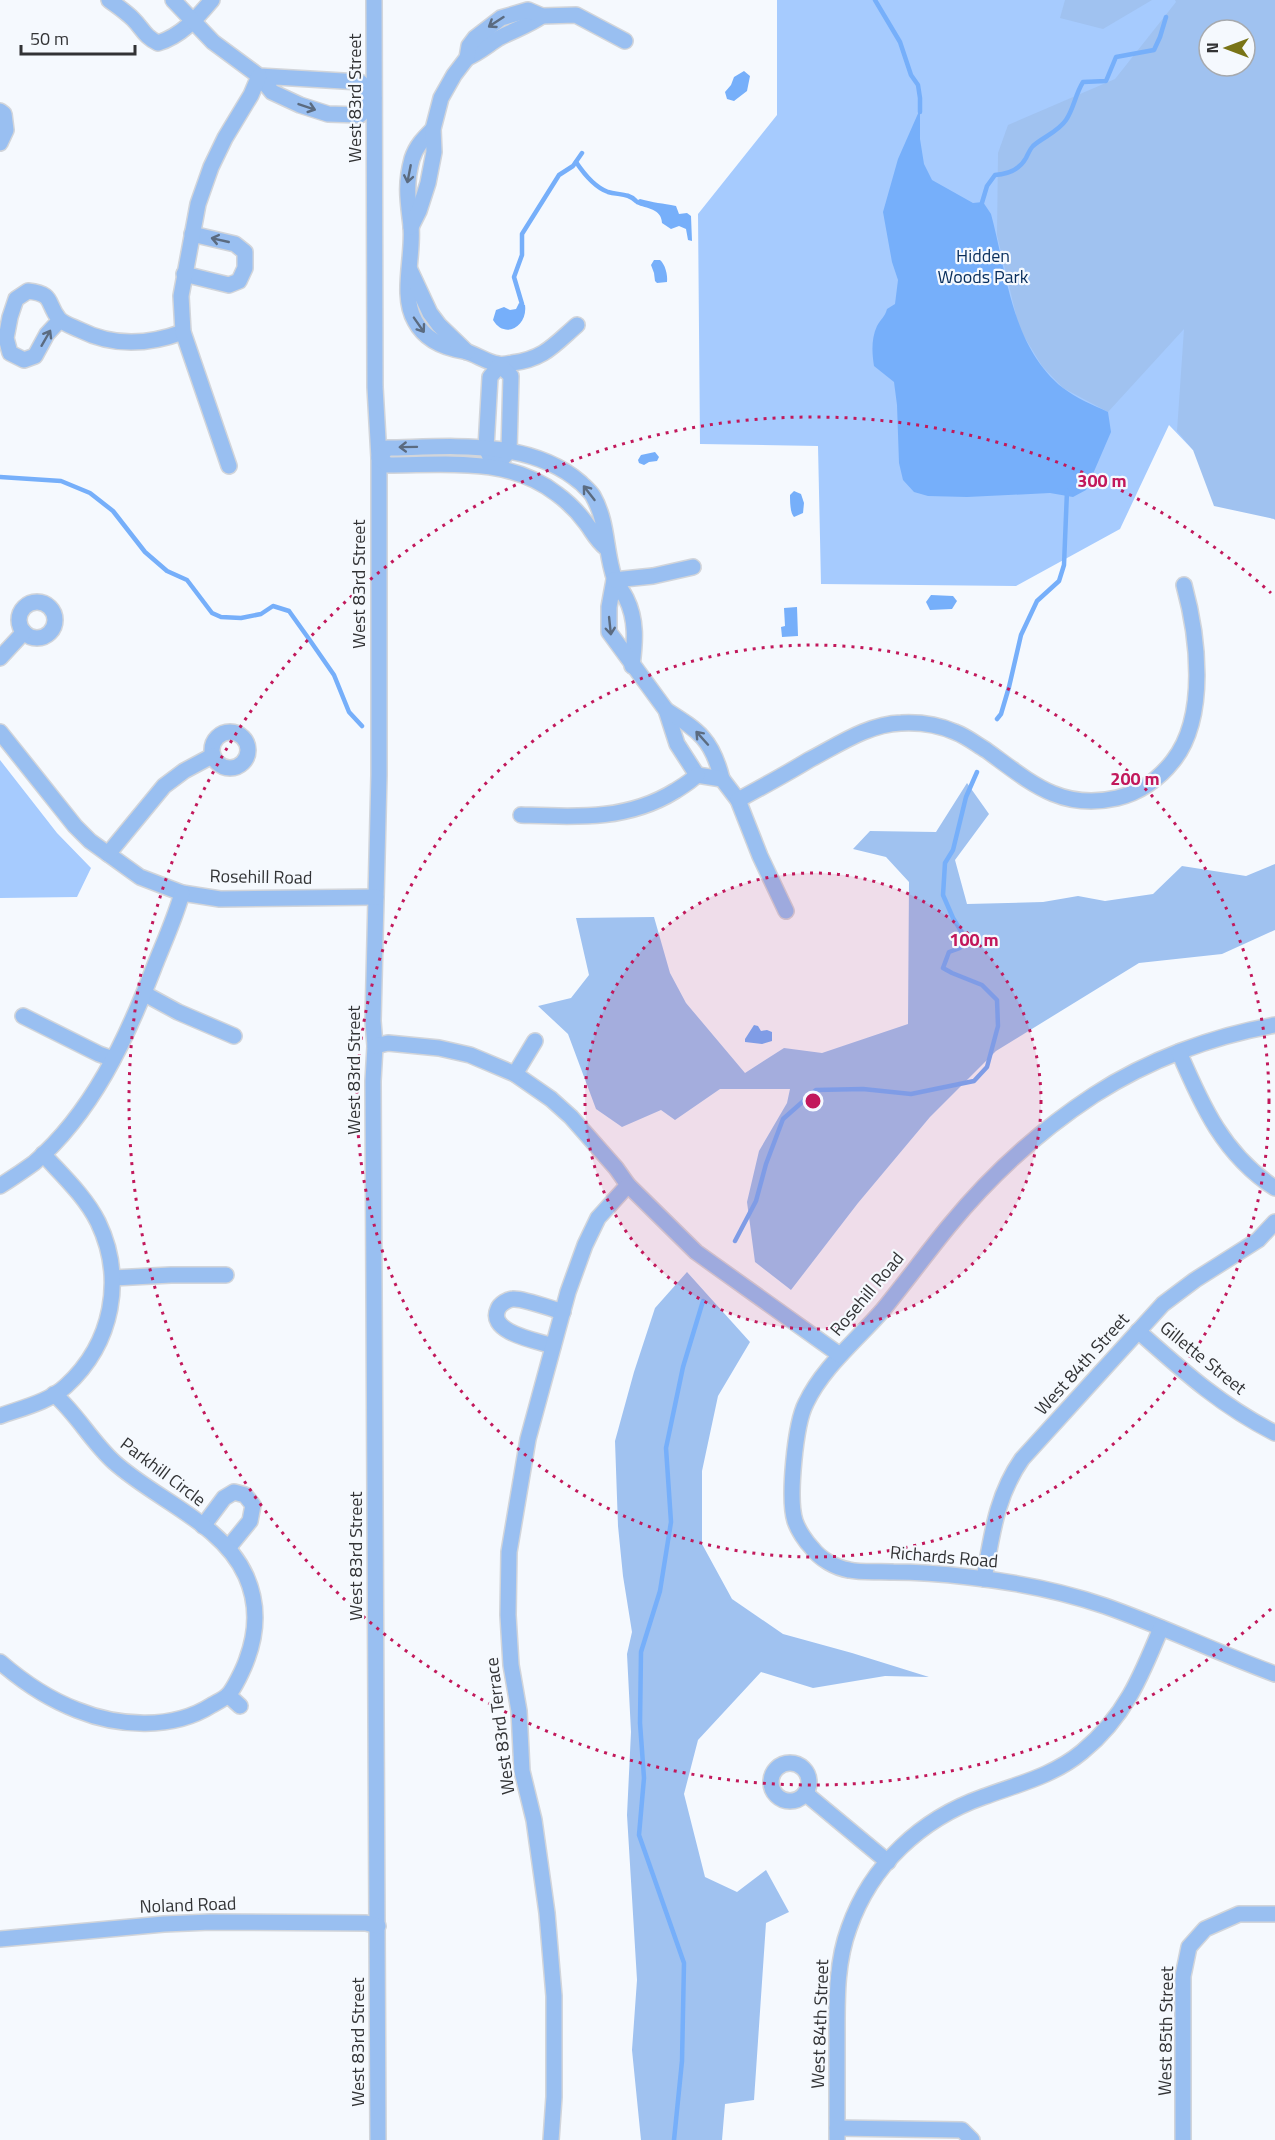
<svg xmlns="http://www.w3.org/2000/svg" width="1275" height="2140" font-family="'Titillium Web',sans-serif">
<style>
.green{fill:#a6cbfe;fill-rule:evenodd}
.forest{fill:#a0c2f0;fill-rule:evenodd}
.water{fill:#76affa}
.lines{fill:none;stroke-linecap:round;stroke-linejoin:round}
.stream{stroke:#76affa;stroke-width:4.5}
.minor-casing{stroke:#d2d5da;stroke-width:18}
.minor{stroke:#99bff1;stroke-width:15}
.oneway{stroke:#5b6b80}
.ring{fill:none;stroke:#c2185b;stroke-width:3;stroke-dasharray:3 6}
.labels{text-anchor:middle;stroke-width:4.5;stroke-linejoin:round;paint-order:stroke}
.street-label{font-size:18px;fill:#323335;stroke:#f5f9fe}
.park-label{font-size:18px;fill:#082e5d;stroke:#f5f9fe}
.centre{fill:#c2185b;stroke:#f5f9fe;stroke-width:3}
.ring-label{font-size:18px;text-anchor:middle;font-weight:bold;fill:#c2185b;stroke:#f5f9fe;stroke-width:4.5;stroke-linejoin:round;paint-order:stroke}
</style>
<rect width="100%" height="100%" fill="#f5f9fe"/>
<g class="green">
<path d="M777,0H1275L1193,450L1169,425L1120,529L1016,586L821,584L818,446L700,444L698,214L777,115ZM1209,30H1245V66H1209Z"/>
<polygon points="0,760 57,833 91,868 77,897 0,898"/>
</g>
<g class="forest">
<polygon points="1065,0 1152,0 1103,29 1060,18"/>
<path d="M1175,0H1275V520L1274,519L1214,506L1193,450L1177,431L1184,329L1108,412L1063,388L1042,366L1019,328L997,235L998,153L1008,125L1115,79L1176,2ZM1209,30H1245V66H1209Z"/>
<polygon points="967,783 989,814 955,860 967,904 1043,902 1078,896 1105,901 1153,894 1182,866 1246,876 1275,864 1275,930 1222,954 1139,963 996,1051 930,1117 858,1203 791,1290 755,1262 747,1202 759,1151 787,1103 790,1089 720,1089 675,1120 661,1110 622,1127 596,1109 568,1034 538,1006 571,998 589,975 576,918 654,917 670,973 686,1003 745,1073 784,1048 822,1053 908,1024 909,882 886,857 853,849 870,831 936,832"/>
<polygon points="687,1272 750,1342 718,1396 702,1471 702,1544 732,1599 783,1634 852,1653 929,1677 885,1676 813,1688 761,1672 698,1740 684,1794 705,1877 737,1892 766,1870 789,1912 766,1923 754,2100 725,2104 722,2140 641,2140 632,2050 637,1980 627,1815 631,1732 627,1654 632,1632 623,1576 618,1526 615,1441 634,1372 655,1308"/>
</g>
<g class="water">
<polygon points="744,71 750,76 747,91 734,101 727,99 725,92 731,85 734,77"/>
<path d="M920,109V139L924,164L932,180L973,203L983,202L991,214C1007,273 1011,346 1063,388C1076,398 1093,405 1108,412L1111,432L1086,490L1073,497L1050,493L967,497L928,496L914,492L903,480L899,463L897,405L894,382L874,366C872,353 871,339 877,326C880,320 885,317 887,309L895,304L898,280L892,262L883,212L898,159Z"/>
<path d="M640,199C654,203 662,203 676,206L679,214L687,213L691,216L692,241L688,240L686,229L679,226L671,229L662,223C661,208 647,209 636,204V201Z"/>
<path d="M654,260H660C665,264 668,275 667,282L657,283L655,281L654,273L651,265Z"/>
<path d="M519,303L525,305C528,326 505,340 493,320L496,310L504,307L510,310L516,309Z"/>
<polygon points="655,452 659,457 657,461 649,462 644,465 639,463 638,460 641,455"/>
<path d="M794,491L801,494L804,503L803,513L794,517C790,513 790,501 790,495Z"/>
<polygon points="931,595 953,596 957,601 952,609 930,610 926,602"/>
<polygon points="797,607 798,636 782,637 781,627 785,626 784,608"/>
<polygon points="754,1025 758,1026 761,1031 767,1030 772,1032 772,1041 762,1044 745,1042 745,1039"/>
</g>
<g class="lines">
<g class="stream">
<polyline points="875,0 900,42 911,75 918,85 920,98 920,112"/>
<path d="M576,162C584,174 594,187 608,192C618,195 629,193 636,201"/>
<path d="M981,206L987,186L995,175C1008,174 1020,169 1026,158C1028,154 1030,149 1033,146C1043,137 1058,132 1066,120C1074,108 1075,95 1083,82L1106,81L1116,57L1154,50L1160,37L1166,17"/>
<polyline points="522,304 514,277 522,255 522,234 559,175 573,166 582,153"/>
<polyline points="0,477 61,481 90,493 113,511 145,552 167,571 187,580 212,613 221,617 241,618 261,614 273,606 289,611 309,639 334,675 349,712 362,726"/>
<polyline points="997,719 1001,714 1009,687 1021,635 1037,601 1059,581 1064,565 1067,491"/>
<polyline points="735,1241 756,1201 766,1164 783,1119 816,1090 863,1089 911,1094 974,1081 987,1067 998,1026 997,1000 982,985 952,973 943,968 949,952 960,948 964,936 953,918 943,895 945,863 953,850 966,797 977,772"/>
<polyline points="674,2140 682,2061 684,1963 639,1835 644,1778 640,1723 641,1652 660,1591 671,1522 666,1448 683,1367 703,1301"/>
</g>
<g class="minor-casing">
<g id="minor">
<path d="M109,0C117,6 125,11 133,19C143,29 144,36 158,43C181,36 197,18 212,0"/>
<polyline points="173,0 213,42 259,76 272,92 300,105 328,114 360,115 374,98 360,82 259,76"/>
<polyline points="374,0 375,387 379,458 379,775 373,1021 375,1046 373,1081 378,2140"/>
<path d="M467,58C479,53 488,45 499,38C514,30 528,26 542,16"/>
<polyline points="0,111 4,114 6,130 0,143"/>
<path d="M433,129C424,138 416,146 412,159C405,185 408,200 411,226C414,256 400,295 415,321C425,340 445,348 464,351C476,354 486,362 498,364C502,365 507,364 512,363C544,359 554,345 577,325"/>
<polyline points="411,227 419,211 428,183 434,152 433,129 441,98 454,75 467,58 469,46 475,38 501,18 528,10 542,16 576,15 625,41"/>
<polyline points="410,270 430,313 439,325 467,352"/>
<polyline points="184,274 229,285 239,281 245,268 245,252 235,244 192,234"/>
<path d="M60,320L47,334L35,356L24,360L10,353L6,338L10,317L16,299L28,291C55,294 46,303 59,319C64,324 74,327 80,330C114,347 148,345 183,332"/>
<polygon points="500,365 511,376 509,451 495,467 486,448 490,377"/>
<polyline points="229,466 183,332 181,296 198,204 211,167 225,138 251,95 259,76"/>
<path d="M606,548C596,540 593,532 586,523C578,512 568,502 557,494C508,456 446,465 388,465L379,458L387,448C450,447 530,438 581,483C585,487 590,491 593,496C607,521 605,544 612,570C614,582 621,588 626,598C637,620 635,642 632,666"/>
<polyline points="614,580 609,607 609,632 666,710 677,744 697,775"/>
<polyline points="614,580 653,576 693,567"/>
<circle cx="37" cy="620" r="18"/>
<polyline points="0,658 24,632"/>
<path d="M666,710C699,731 712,739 722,779"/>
<circle cx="230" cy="750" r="18"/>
<polyline points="0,732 75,826 90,841 140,877 182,893 220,899 376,897"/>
<polyline points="697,775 722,779 738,800 760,856 786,911"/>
<path d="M738,800C762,787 786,774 809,760C838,745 868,724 901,723C919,722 939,725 955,732C966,736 976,744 986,750C1029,781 1060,811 1117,798C1139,793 1159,779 1173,761C1208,717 1198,636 1184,585"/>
<path d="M521,815C574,817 627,821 675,791C683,786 690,782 697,775"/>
<polyline points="108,854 164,786 184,771 212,756"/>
<polyline points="145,994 178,1012 234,1036"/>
<polyline points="23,1016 99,1054 113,1059"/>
<path d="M1275,1025C1212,1036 1148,1060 1094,1095C1039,1131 990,1176 949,1226C926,1254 905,1283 882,1311C857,1340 823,1367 806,1403C795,1424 788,1499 795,1521C798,1530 806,1542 812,1548C820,1559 836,1568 849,1570C863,1573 879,1571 893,1572C919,1572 944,1574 969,1577C1015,1582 1061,1591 1105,1606C1162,1626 1218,1653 1275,1674"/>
<polyline points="375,1046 388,1043 439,1048 470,1055 515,1074 551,1099 571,1117 616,1168 628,1185 696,1252 840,1355"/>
<path d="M1179,1052C1202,1106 1224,1155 1275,1188"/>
<polyline points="515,1074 535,1041"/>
<path d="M0,1186C11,1179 23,1171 34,1163C92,1113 126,1040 153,970C163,944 175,919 182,893"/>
<polyline points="113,1278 171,1275 226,1275"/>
<path d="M1138,1331C1183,1371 1220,1405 1275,1433"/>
<path d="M553,1346C539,1341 487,1333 498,1309C500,1304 508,1299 513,1299C523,1298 552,1309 563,1312"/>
<path d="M0,1416C22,1408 49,1402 66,1386C113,1343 125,1278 98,1222C85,1196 62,1175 43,1154"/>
<polyline points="203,1526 224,1498 234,1492 245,1495 253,1505 250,1521 228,1548"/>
<path d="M984,1579C992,1535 996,1496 1022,1459L1163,1304L1195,1280L1258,1240L1275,1222"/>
<path d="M0,1662C23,1682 48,1699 77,1710C119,1727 173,1730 212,1705C217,1702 224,1699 228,1695C234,1689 244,1668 247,1659C257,1632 258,1603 246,1576C222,1523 156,1500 114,1462C91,1441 77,1414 54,1394"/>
<polyline points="228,1695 240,1706"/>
<circle cx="790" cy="1782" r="19"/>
<polyline points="805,1793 888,1862"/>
<polyline points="0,1939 164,1924 211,1922 366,1923 378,1926"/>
<polyline points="837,2128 962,2130 972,2140"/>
<polyline points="551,2140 554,2097 554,1996 547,1913 534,1820 522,1771 519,1711 511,1665 508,1615 509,1552 528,1439 568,1292 585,1245 598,1218 628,1185"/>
<path d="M837,2140C837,2105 837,2071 837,2036C837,2000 836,1963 849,1928C871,1865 921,1819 983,1797C1018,1784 1053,1776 1082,1752C1124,1718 1141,1677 1161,1628"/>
<polyline points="1183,2140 1183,1976 1189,1947 1205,1929 1239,1914 1275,1914"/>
</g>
</g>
<use href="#minor" class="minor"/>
</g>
<defs><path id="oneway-shaft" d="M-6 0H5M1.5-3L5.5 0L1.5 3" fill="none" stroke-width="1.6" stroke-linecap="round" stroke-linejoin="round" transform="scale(1.5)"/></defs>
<g class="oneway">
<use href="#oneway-shaft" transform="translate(496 22) rotate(147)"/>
<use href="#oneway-shaft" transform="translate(307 107) rotate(19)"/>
<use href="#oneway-shaft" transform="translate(409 174) rotate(101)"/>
<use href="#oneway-shaft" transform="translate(220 240) rotate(-167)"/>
<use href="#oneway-shaft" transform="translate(419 325) rotate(55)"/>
<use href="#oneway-shaft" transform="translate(46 338) rotate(-60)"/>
<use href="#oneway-shaft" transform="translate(408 447) rotate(179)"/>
<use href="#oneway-shaft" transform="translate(589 493) rotate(-128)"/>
<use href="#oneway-shaft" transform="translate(610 626) rotate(84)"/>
<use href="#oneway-shaft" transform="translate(702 738) rotate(-132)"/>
</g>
<circle cx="813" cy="1101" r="228" fill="#c2185b" fill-opacity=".12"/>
<g class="ring">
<circle cx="813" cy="1101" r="228"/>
<circle cx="813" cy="1101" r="456"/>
<path d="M1271 1609A684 684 0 1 1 1271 593"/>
</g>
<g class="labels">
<g class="street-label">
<text transform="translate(355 98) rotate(-90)" y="6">West 83rd Street</text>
<text transform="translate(359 584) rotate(-90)" y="6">West 83rd Street</text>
<text transform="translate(261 877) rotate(1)" y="6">Rosehill Road</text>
<text transform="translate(354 1070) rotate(-90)" y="6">West 83rd Street</text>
<text transform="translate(867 1294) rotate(-50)" y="6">Rosehill Road</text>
<text transform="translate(1203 1358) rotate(39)" y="6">Gillette Street</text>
<text transform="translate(1082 1364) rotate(-48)" y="6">West 84th Street</text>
<text transform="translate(163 1472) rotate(37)" y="6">Parkhill Circle</text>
<text transform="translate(356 1556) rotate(-90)" y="6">West 83rd Street</text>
<text transform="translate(944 1557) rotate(5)" y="6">Richards Road</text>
<text transform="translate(500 1726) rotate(-97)" y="6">West 83rd Terrace</text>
<text transform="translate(188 1905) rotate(-2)" y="6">Noland Road</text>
<text transform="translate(820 2024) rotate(-88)" y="6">West 84th Street</text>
<text transform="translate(1166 2031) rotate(-89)" y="6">West 85th Street</text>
<text transform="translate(358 2042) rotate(-90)" y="6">West 83rd Street</text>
</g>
<g class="park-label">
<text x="983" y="262">Hidden<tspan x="983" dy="21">Woods Park</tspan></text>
</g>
</g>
<circle cx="813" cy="1101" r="9" class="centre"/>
<g class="ring-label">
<text x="1102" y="487">300 m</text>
<text x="1135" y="785">200 m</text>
<text x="974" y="946">100 m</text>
</g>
<g transform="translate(1227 48) rotate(270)"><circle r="28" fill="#f5f9fe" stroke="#a7aaae" stroke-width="1.5"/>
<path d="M0-4.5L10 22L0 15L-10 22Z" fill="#797417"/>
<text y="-9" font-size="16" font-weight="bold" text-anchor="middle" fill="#323335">N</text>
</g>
<path d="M21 45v9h114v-9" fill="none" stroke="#323335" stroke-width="3"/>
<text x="30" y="45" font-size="18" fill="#323335" stroke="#f5f9fe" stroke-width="4.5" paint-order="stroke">50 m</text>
</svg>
